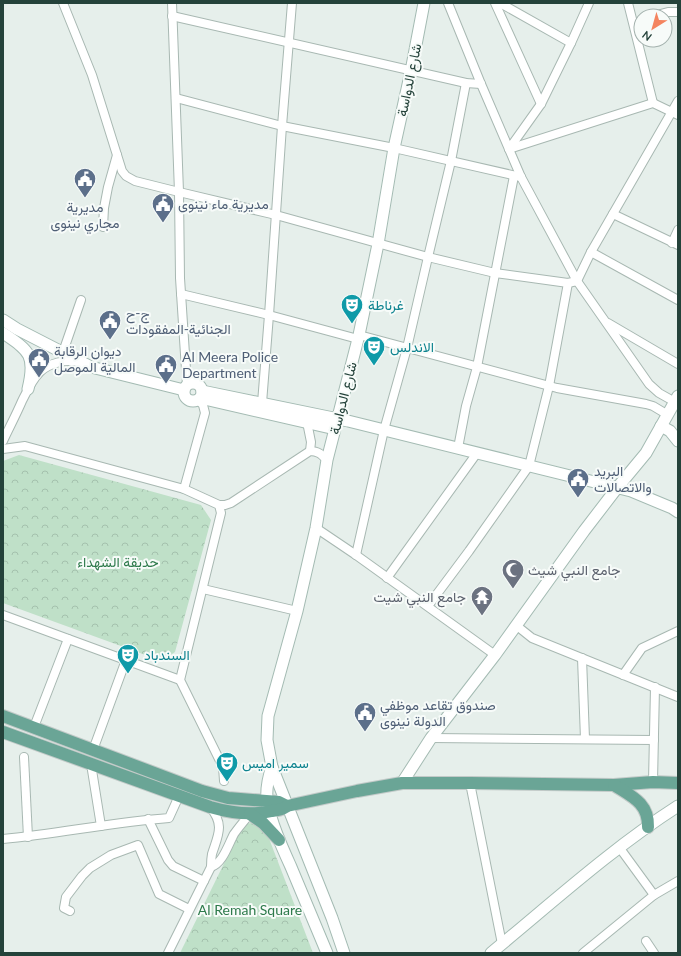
<svg xmlns="http://www.w3.org/2000/svg" width="681" height="956" font-family="Lato,Vazirmatn,sans-serif">
<style>
.forest{fill:url(#forest-crowns)}
.lines{fill:none;stroke-linecap:round;stroke-linejoin:round}
.street-casing{stroke:#a8b8b2;stroke-width:10}
.secondary-casing{stroke:#a4bbb3;stroke-width:13}
.primary-casing{stroke:#c2cac8;stroke-width:14}
.street{stroke:#fff;stroke-width:8}
.secondary{stroke:#fff;stroke-width:11}
.primary{stroke:#6aa596;stroke-width:12}
.labels{text-anchor:middle;stroke-width:4;stroke-linejoin:round;paint-order:stroke}
.street-label{font-size:14px;fill:#24423a;stroke:#f7fbf9}
.service-label{font-size:14px;fill:#4e5e75;stroke:#f7fbf9;text-anchor:start}
.culture-label{font-size:14px;fill:#0d838f;stroke:#f7fbf9;text-anchor:start}
.park-label{font-size:14px;fill:#2d7a4b;stroke:#f7fbf9}
.worship-label{font-size:14px;fill:#5b616d;stroke:#f7fbf9;text-anchor:start}
</style>
<defs>
<pattern id="forest-crowns" width="20" height="18" patternUnits="userSpaceOnUse"><rect width="20" height="18" fill="#bfe0c8"/><path d="M2 6a3 3 0 1 1 6 0M12 15a3 3 0 1 1 6 0" fill="none" stroke="#a4c1ad"/></pattern>
</defs>
<rect width="100%" height="100%" fill="#e6efeb"/>
<g class="forest">
<polygon points="19,455 201,505 211,520 175,652 162,661 3,603 3,461"/>
<polygon points="251,823 258,823 265,828 313,953 180,953 239,833 244,824"/>
</g>
<g class="lines">
<g class="street-casing">
<g id="street">
<polyline points="63,3 92,75 122,171 126,176 135,181 179,192 276,215 428,257 495,273 568,283 577,281 591,252 678,101"/>
<polyline points="172,3 179,192 180,278 187,385"/>
<polyline points="448,3 481,84 521,177 577,281 649,384 659,393 675,402"/>
<polyline points="495,3 541,104"/>
<polyline points="500,3 571,43"/>
<polyline points="628,3 653,103"/>
<polyline points="172,16 466,83 481,84"/>
<polyline points="653,16 668,12 678,12"/>
<polyline points="176,98 282,126 394,148 521,177"/>
<polyline points="509,149 653,103 678,115"/>
<polyline points="509,149 541,104 571,43 589,3"/>
<polyline points="613,214 678,245"/>
<polyline points="103,227 104,208 108,187 117,155"/>
<polyline points="672,243 678,230"/>
<polyline points="591,252 678,300"/>
<polyline points="181,294 269,315 358,339"/>
<polyline points="608,323 678,364"/>
<polyline points="359,335 557,388 646,404 653,406 668,415"/>
<polyline points="63,352 81,300"/>
<polyline points="262,403 269,315 282,126 292,3"/>
<polyline points="307,422 311,442 310,451"/>
<path d="M3,441C9,428 16,415 22,401C27,391 32,380 40,372C49,363 66,359 78,362"/>
<polyline points="458,448 466,406 477,367 514,176"/>
<polyline points="3,449 25,446 184,489 219,505 221,513 180,680 223,767 224,781"/>
<polyline points="184,489 205,413 203,405 198,400"/>
<path d="M219,505H225L231,503L310,451C318,451 321,454 327,460"/>
<polyline points="316,528 356,555 495,655"/>
<polyline points="356,555 384,430 407,348 428,257 451,161 466,83"/>
<polyline points="387,578 477,453"/>
<polyline points="203,589 297,611"/>
<polyline points="428,606 469,551 529,466 549,386 568,283"/>
<polyline points="3,615 180,680"/>
<polyline points="517,626 532,638 678,697"/>
<polyline points="582,658 585,739"/>
<polyline points="623,675 642,648 678,631"/>
<polyline points="34,727 68,639"/>
<polyline points="431,738 654,740"/>
<polyline points="93,750 126,660"/>
<polyline points="24,757 28,837"/>
<polyline points="91,764 101,826"/>
<polyline points="653,782 655,687"/>
<polyline points="470,783 502,944"/>
<polyline points="148,819 168,860 173,866 204,881"/>
<path d="M3,839C58,834 113,822 169,818L179,796"/>
<polyline points="619,847 654,895"/>
<path d="M211,867C223,863 228,845 234,834C239,827 244,821 250,814"/>
<polyline points="70,911 64,908 66,897 82,876 90,868 111,855 138,845 159,894 189,909"/>
<polyline points="646,941 654,953"/>
<path d="M168,953L211,867C211,863 211,859 212,854C218,835 225,825 210,807"/>
<polyline points="583,953 654,895 678,881"/>
</g>
</g>
<g class="secondary-casing">
<g id="secondary">
<polyline points="3,320 17,329 91,367 184,390"/>
<path d="M3,333C30,351 36,356 28,389"/>
<circle cx="193" cy="392" r="9"/>
<polyline points="202,391 348,421 631,491 672,508 678,512"/>
<polyline points="200,398 335,429"/>
<polyline points="661,426 670,431 678,441"/>
<path d="M272,767C268,778 266,789 267,801C271,823 282,847 291,867C303,896 315,924 327,953"/>
<polyline points="402,783 431,738 495,655 584,531 617,488 646,453 678,396"/>
<polyline points="344,953 332,918 272,767 267,740 268,716 297,611 316,528 327,460 359,335 378,244 394,148 411,71 424,3"/>
<path d="M491,953C552,903 611,849 678,806"/>
</g>
</g>
<g class="primary-casing">
<g id="primary">
<polyline points="3,716 202,791 228,798 279,802 287,806"/>
<path d="M3,732L210,807C231,813 251,816 272,811C278,810 283,810 287,806L357,791L402,783H470L614,785L653,782L678,783"/>
<path d="M614,785C631,796 649,803 648,827"/>
<polyline points="250,814 263,823 279,840"/>
</g>
</g>
<use href="#street" class="street"/>
<use href="#secondary" class="secondary"/>
<use href="#primary" class="primary"/>
</g>
<defs>
<g id="civic-pin" transform="scale(1.15)"><path d="M0 17L-7.5 6A9.5 9.5 0 1 1 7.5 6Z" fill="#5c6f8a" stroke="#f7fbf9"/><path d="M-.6-6.5H3V-4.5H.6V-3L4-1V1h2V6H-6V1h2V-1L-.6-3ZM-1.2 2.5V6h2.4V2.5Z" fill="#fff"/></g>
<g id="theatre-pin" transform="scale(1.15)"><path d="M0 17L-7.5 6A9.5 9.5 0 1 1 7.5 6Z" fill="#0f9aa8" stroke="#f7fbf9"/><path d="M-5-5.5Q0-4 5-5.5V0Q5 5 0 6Q-5 5-5 0ZM-3.3-2.5H-1v1.5H-3.3ZM1-2.5H3.3v1.5H1ZM-2.8 1Q0 5.5 2.8 1Z" fill="#fff"/></g>
<g id="mosque-pin" transform="scale(1.15)"><path d="M0 17L-7.5 6A9.5 9.5 0 1 1 7.5 6Z" fill="#6b7280" stroke="#f7fbf9"/><path d="M3.5-4.9A6 6 0 1 0 3.5 4.9A5 5 0 1 1 3.5-4.9Z" fill="#fff"/></g>
<g id="temple-pin" transform="scale(1.15)"><path d="M0 17L-7.5 6A9.5 9.5 0 1 1 7.5 6Z" fill="#6b7280" stroke="#f7fbf9"/><path d="M0-6L5-2H3V0L6.5 2.5H4V6H1.5V3h-3V6H-4V2.5H-6.5L-3 0V-2H-5Z" fill="#fff"/></g>
</defs>
<g fill-rule="evenodd">
<use href="#civic-pin" x="85" y="179"/>
<use href="#civic-pin" x="163" y="204"/>
<use href="#theatre-pin" x="352" y="305"/>
<use href="#civic-pin" x="110" y="321"/>
<use href="#theatre-pin" x="374" y="347"/>
<use href="#civic-pin" x="39" y="359"/>
<use href="#civic-pin" x="166" y="365"/>
<use href="#civic-pin" x="578" y="479"/>
<use href="#mosque-pin" x="513" y="570"/>
<use href="#temple-pin" x="482" y="597"/>
<use href="#theatre-pin" x="128" y="655"/>
<use href="#civic-pin" x="365" y="713"/>
<use href="#theatre-pin" x="227" y="763"/>
</g>
<g class="labels">
<g class="street-label">
<text transform="translate(409 80) rotate(-78)" y="5">شارع الدواسة</text>
<text transform="translate(343 398) rotate(-76)" y="5">شارع الدواسة</text>
</g>
<g class="service-label">
<text x="178" y="209">مديرية ماء نينوى</text>
<text x="85" y="212" text-anchor="middle">مديرية<tspan x="85" dy="16">مجاري نينوى</tspan></text>
<text x="126" y="318">ج-ح<tspan x="126" dy="16">الجنائية-المفقودات</tspan></text>
<text x="54" y="356">ديوان الرقابة<tspan x="54" dy="16">المالية الموصل</tspan></text>
<text x="182" y="362">Al Meera Police<tspan x="182" dy="16">Department</tspan></text>
<text x="594" y="476">البريد<tspan x="594" dy="16">والاتصالات</tspan></text>
<text x="380" y="710">صندوق تقاعد موظفي<tspan x="380" dy="16">الدولة نينوى</tspan></text>
</g>
<g class="culture-label">
<text x="368" y="310">غرناطة</text>
<text x="390" y="352">الاندلس</text>
<text x="144" y="660">السندباد</text>
<text x="242" y="768">سمير اميس</text>
</g>
<g class="park-label">
<text x="118" y="567">حديقة الشهداء</text>
<text x="250" y="915">Al Remah Square</text>
</g>
<g class="worship-label">
<text x="528" y="575">جامع النبي شيث</text>
<text x="466" y="602" text-anchor="end">جامع النبي شيت</text>
</g>
</g>
<rect width="681" height="956" fill="none" stroke="#24423a" stroke-width="8"/>
<g transform="translate(653 28) rotate(217)"><circle r="19" fill="#f7fbf9" stroke="#a3b1ad"/>
<path d="M0-3L7 15L0 10L-7 15Z" fill="#f4845f"/>
<text y="-6" font-size="11" font-weight="bold" text-anchor="middle" fill="#24423a">N</text>
</g>
</svg>
